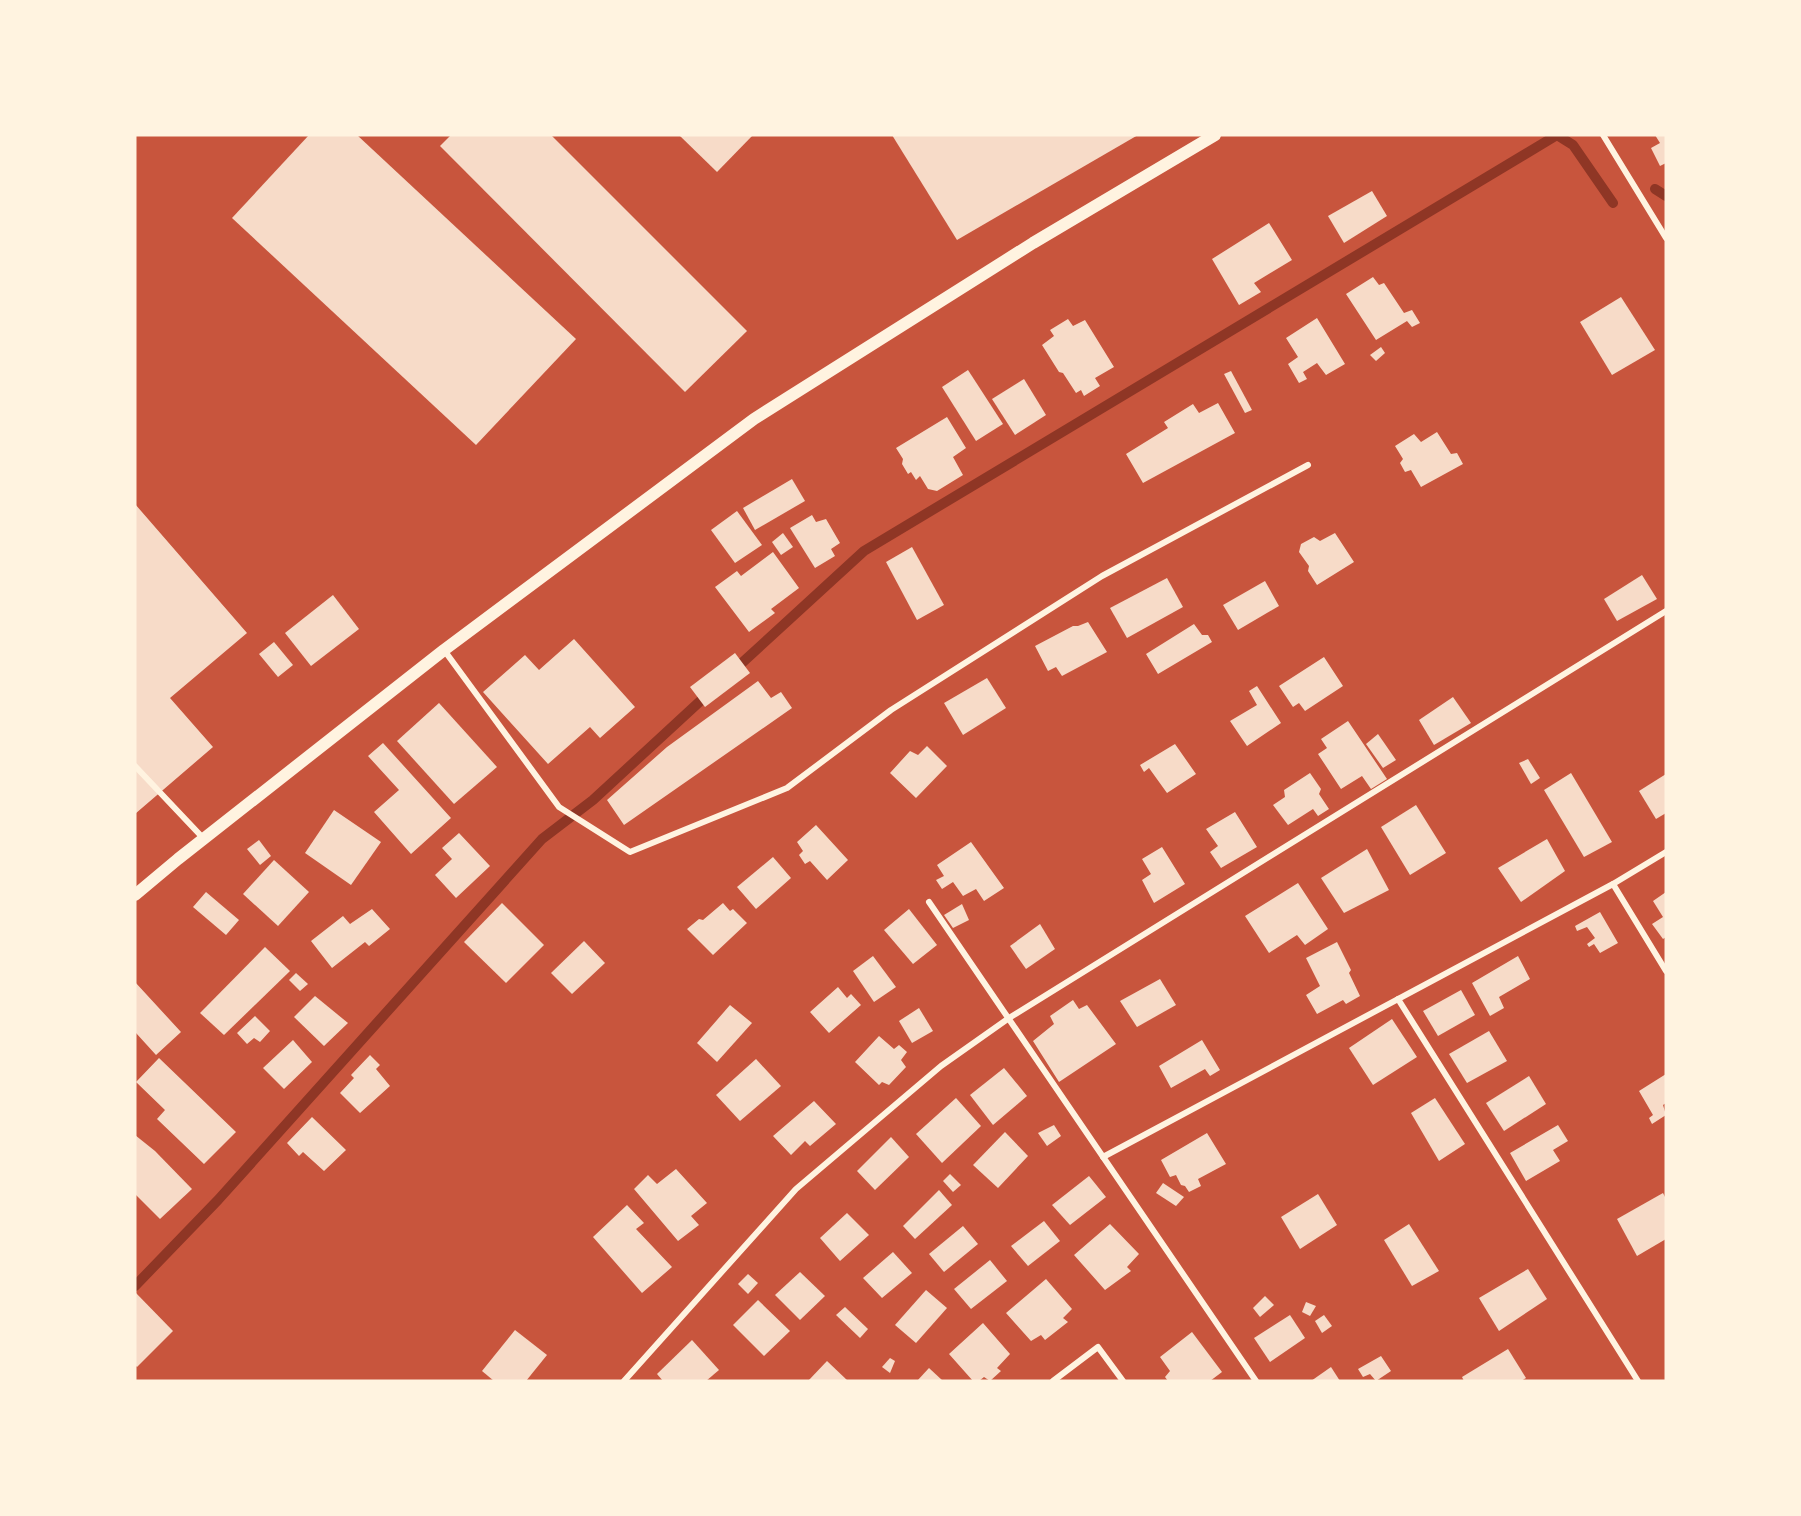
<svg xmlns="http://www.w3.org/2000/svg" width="1801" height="1516" font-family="'Roboto Condensed',sans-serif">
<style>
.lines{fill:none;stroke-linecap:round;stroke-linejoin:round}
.stream{stroke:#8f3625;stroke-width:10}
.building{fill:#f7dbc8}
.minor{stroke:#fff3e0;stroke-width:6}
.secondary{stroke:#fff3e0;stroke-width:12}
</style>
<rect width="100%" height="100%" fill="#c8553d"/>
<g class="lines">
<g class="stream">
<polyline points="1655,189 1666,196"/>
<polyline points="732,672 864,551 1557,135 1573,145 1613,203"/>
<polyline points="135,1286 218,1200 542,839 593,800 709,693"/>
</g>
</g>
<g class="building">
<polygon points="309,135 357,135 576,339 476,445 232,218"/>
<polygon points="451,135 551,135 747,331 685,392 440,146"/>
<polygon points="679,135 753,135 717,172"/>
<polygon points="892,135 1138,135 957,240"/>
<polygon points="1655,135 1666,135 1666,163 1660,166 1651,148 1660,143"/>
<polygon points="1372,191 1387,216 1344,243 1328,216"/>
<polygon points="1269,223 1292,260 1254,283 1261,292 1239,305 1212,259"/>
<polygon points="1373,277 1379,285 1384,283 1404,313 1412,310 1420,323 1412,327 1407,321 1376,340 1346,294"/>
<polygon points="1621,297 1655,350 1612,375 1580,322"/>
<polygon points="1317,318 1345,364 1326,375 1317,363 1303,372 1307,379 1299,383 1288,364 1298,357 1286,338"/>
<polygon points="1068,319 1073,326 1085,320 1114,367 1095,378 1100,386 1084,396 1081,390 1076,393 1063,373 1059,372 1042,345 1054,336 1050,330"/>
<polygon points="1381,347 1385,353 1376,361 1370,355"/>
<polygon points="968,370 1003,424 976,441 942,387"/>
<polygon points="1231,371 1252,410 1245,413 1224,374"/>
<polygon points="1024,379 1046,415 1015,435 992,399"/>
<polygon points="1218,403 1235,433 1143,483 1126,454 1168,428 1164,422 1193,404 1199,413"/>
<polygon points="947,417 966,448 953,457 963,475 937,491 928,489 920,476 916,480 911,472 908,474 902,464 903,459 896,448"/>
<polygon points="1437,432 1451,454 1457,453 1463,464 1421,487 1411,470 1405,472 1400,463 1403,459 1395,446 1414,434 1421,442"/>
<polygon points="792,479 805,501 755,530 743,508"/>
<polygon points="135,504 247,633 170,698 213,747 135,814"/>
<polygon points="737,511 762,545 735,563 711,530"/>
<polygon points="812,515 816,522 826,519 840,543 831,549 835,556 815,568 790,528"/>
<polygon points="783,533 793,547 781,555 772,542"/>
<polygon points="1335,533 1354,562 1317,585 1308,571 1309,566 1299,552 1301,544 1314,537 1320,541"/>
<polygon points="912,547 944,605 917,620 886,562"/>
<polygon points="773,552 799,588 771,609 775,613 749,632 715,587 737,571 741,576"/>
<polygon points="1642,575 1657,599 1617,621 1604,599"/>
<polygon points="1167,578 1183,607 1127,638 1110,608"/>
<polygon points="1265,581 1279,606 1238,630 1223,605"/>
<polygon points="333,595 359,629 311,666 285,633"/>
<polygon points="1088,622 1107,652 1062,676 1056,667 1048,671 1035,646 1073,626 1078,626"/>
<polygon points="1194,624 1202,635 1208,635 1212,642 1158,674 1146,654"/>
<polygon points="574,639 635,707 600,738 590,727 548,764 483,692 525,655 539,670"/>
<polygon points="274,642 293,665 278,677 259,654"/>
<polygon points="735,653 750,673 705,707 690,687"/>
<polygon points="1324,657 1343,686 1305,711 1299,703 1293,707 1279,686"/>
<polygon points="987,678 1006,708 963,735 944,703"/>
<polygon points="758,681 771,698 781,692 792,708 624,825 607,800 667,747"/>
<polygon points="1257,686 1281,723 1247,746 1230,721 1257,705 1249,691"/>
<polygon points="1453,697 1471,723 1434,745 1419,720"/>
<polygon points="439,703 497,767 454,804 397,741"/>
<polygon points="1348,721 1387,779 1371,789 1362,776 1341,789 1318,754 1327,748 1321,739"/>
<polygon points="1378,734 1396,760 1383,768 1366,744"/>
<polygon points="383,743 451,818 411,854 374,812 399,790 368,756"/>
<polygon points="1175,744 1196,774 1167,793 1149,768 1144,772 1140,765"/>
<polygon points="927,746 947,766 916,798 890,773 910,751 918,755"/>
<polygon points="1528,759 1540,778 1531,784 1519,763"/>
<polygon points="1310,773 1321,789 1319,794 1329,809 1318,816 1313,809 1288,825 1273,805 1285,797 1284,790"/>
<polygon points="1571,773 1612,842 1584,857 1544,790"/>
<polygon points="1666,774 1666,813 1656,819 1639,791"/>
<polygon points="1416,805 1446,853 1410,875 1381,827"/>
<polygon points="334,810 381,842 351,885 305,853"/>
<polygon points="1235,812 1257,847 1221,868 1210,852 1218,846 1206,829"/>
<polygon points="816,825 848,860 827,880 810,861 805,864 799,855 803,851 797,842"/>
<polygon points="459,833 490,866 456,898 435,875 452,859 442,848"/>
<polygon points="1547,839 1565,871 1521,902 1498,868"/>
<polygon points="259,840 271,856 260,865 247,849"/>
<polygon points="971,842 1004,888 984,901 976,889 963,896 953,882 942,889 936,880 944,876 937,865"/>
<polygon points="1162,847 1185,884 1154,903 1142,880 1151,874 1142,859"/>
<polygon points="1367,849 1389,890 1344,913 1321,878"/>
<polygon points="773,857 791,878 756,909 737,887"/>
<polygon points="274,860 309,892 278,926 243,894"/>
<polygon points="1298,883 1328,929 1305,945 1297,935 1269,953 1245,916"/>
<polygon points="206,892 239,920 226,935 193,907"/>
<polygon points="1666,892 1666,937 1663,939 1652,924 1663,917 1653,901"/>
<polygon points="502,903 544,945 506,983 464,942"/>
<polygon points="723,903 730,911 733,909 747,923 713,955 687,929 699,919 703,920"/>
<polygon points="962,904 969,920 953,928 944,915"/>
<polygon points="372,909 390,929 369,946 365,942 332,968 311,941 343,916 350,924"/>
<polygon points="909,909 937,945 913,964 884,930"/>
<polygon points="1600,912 1618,943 1600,953 1594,944 1589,947 1587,944 1595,938 1587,927 1577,931 1575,926"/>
<polygon points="1040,924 1055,949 1026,969 1010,946"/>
<polygon points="584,941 605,963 572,994 551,973"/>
<polygon points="1337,942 1351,970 1349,973 1360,996 1346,1004 1343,1000 1317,1014 1306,995 1320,986 1306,958"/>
<polygon points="265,947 290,971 224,1035 200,1013"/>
<polygon points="873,956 896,987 874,1002 853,971"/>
<polygon points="1518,956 1530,979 1499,997 1504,1008 1490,1016 1472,983"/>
<polygon points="296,973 308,984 300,991 289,980"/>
<polygon points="1160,979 1176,1005 1137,1027 1120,1001"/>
<polygon points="135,982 181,1032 156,1055 136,1033 135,1034"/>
<polygon points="838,987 847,998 851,994 861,1005 829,1033 810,1012"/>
<polygon points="1461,990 1475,1015 1438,1036 1423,1011"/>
<polygon points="315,996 348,1023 324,1046 294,1017"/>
<polygon points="1073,1000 1079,1009 1087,1005 1116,1044 1059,1082 1033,1041 1054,1024 1050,1016"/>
<polygon points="730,1005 752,1023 717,1062 697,1043"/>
<polygon points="919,1008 933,1031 912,1043 899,1021"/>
<polygon points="255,1016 270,1031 260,1042 254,1038 247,1044 237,1033"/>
<polygon points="1392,1019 1417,1057 1373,1085 1349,1048"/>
<polygon points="1489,1031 1507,1061 1467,1083 1449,1054"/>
<polygon points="879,1036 894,1049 899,1045 907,1052 901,1060 906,1067 889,1085 882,1082 879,1085 855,1062"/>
<polygon points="293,1040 312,1062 284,1089 263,1068"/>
<polygon points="1202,1040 1220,1070 1210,1076 1205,1069 1171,1088 1159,1066"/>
<polygon points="370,1055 380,1065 376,1069 390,1086 360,1113 340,1093 354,1078 351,1075"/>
<polygon points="159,1058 236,1132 204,1164 157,1119 165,1110 136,1082"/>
<polygon points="756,1059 781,1086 740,1121 716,1095"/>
<polygon points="1004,1068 1027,1096 993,1125 970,1095"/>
<polygon points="1666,1074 1666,1103 1663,1105 1666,1115 1652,1124 1649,1118 1653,1115 1639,1091"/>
<polygon points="1529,1076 1546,1104 1504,1131 1486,1103"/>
<polygon points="956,1098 981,1126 942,1163 916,1134"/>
<polygon points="1435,1098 1465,1144 1439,1161 1411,1113"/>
<polygon points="814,1101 836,1124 810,1146 805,1141 791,1155 773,1136"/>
<polygon points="312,1117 346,1150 324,1171 303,1152 299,1156 287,1143"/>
<polygon points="1054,1125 1061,1136 1047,1146 1038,1133"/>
<polygon points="1558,1125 1568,1141 1553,1150 1560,1161 1526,1181 1510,1153"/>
<polygon points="1005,1132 1028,1156 998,1188 973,1165"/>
<polygon points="1207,1133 1226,1164 1198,1179 1201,1186 1189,1192 1185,1186 1181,1185 1176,1175 1170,1177 1161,1160"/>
<polygon points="135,1135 155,1151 192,1189 160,1219 135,1194"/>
<polygon points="891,1137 909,1157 875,1190 857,1171"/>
<polygon points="676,1169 707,1203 691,1216 699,1225 678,1241 634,1189 648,1175 657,1184"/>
<polygon points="950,1174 961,1185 953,1192 943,1181"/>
<polygon points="1089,1176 1106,1197 1070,1225 1052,1205"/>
<polygon points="1163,1183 1184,1197 1176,1206 1156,1193"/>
<polygon points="939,1190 952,1205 915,1239 903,1226"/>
<polygon points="1663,1193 1666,1199 1666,1239 1637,1256 1617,1219"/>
<polygon points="1318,1194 1337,1225 1300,1249 1281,1217"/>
<polygon points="627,1205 644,1223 636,1229 672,1267 642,1293 593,1237"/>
<polygon points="847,1213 869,1235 840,1261 820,1238"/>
<polygon points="1044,1221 1060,1241 1028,1266 1011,1246"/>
<polygon points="1110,1224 1139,1254 1127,1267 1131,1271 1105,1290 1074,1255"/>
<polygon points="1409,1224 1439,1271 1412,1286 1384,1240"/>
<polygon points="963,1226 978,1244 944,1272 929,1254"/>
<polygon points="893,1252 912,1273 882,1298 863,1278"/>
<polygon points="990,1260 1007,1281 971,1309 954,1289"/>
<polygon points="1528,1269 1547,1299 1499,1331 1479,1298"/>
<polygon points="800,1272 825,1296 800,1320 775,1295"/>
<polygon points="748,1274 758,1283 748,1294 738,1284"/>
<polygon points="1046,1279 1072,1309 1063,1318 1068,1322 1045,1340 1041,1335 1031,1341 1006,1313"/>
<polygon points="926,1290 947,1308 916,1343 895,1325"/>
<polygon points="135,1292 173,1331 137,1367 135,1365"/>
<polygon points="1265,1296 1274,1305 1260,1317 1253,1308"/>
<polygon points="758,1300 790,1331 764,1356 733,1325"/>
<polygon points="1306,1302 1316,1306 1310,1316 1302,1312"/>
<polygon points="845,1307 868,1329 860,1338 836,1315"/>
<polygon points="1290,1315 1305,1338 1270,1362 1254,1338"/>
<polygon points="1324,1315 1332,1326 1322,1333 1315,1321"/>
<polygon points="983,1323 1010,1354 997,1368 1001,1371 990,1381 984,1377 979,1381 973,1381 949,1354"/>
<polygon points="515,1330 547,1355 526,1381 494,1381 482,1371"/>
<polygon points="1192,1332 1222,1372 1210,1381 1168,1381 1165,1377 1170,1371 1160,1357"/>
<polygon points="692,1340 719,1370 706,1381 663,1381 657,1374"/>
<polygon points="1508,1349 1526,1378 1521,1381 1464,1381 1462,1377"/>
<polygon points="1381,1356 1391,1371 1376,1381 1370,1374 1363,1377 1358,1369"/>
<polygon points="890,1358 895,1361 890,1373 882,1367"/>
<polygon points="827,1361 848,1381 808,1381"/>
<polygon points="1331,1367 1340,1381 1311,1381"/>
<polygon points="929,1368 943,1381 917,1381"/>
</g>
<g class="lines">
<g class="minor">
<polyline points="1603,135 1666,238"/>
<polyline points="444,650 559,807 630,852 787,788 891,710 1102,576 1308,465"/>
<polyline points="135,766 204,839"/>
<polyline points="1613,884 1666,971"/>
<polyline points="929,902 1256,1381"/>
<polyline points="1398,999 1638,1381"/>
<polyline points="1103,1157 1613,884 1666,852"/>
<polyline points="624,1381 796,1189 941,1066 1009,1018 1666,611"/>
<polyline points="1053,1381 1098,1347 1123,1381"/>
</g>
<polyline class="secondary" points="135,895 178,859 444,650 754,419 1033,243 1215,135"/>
</g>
<rect width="1801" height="1516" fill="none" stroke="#fff3e0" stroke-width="273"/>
</svg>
